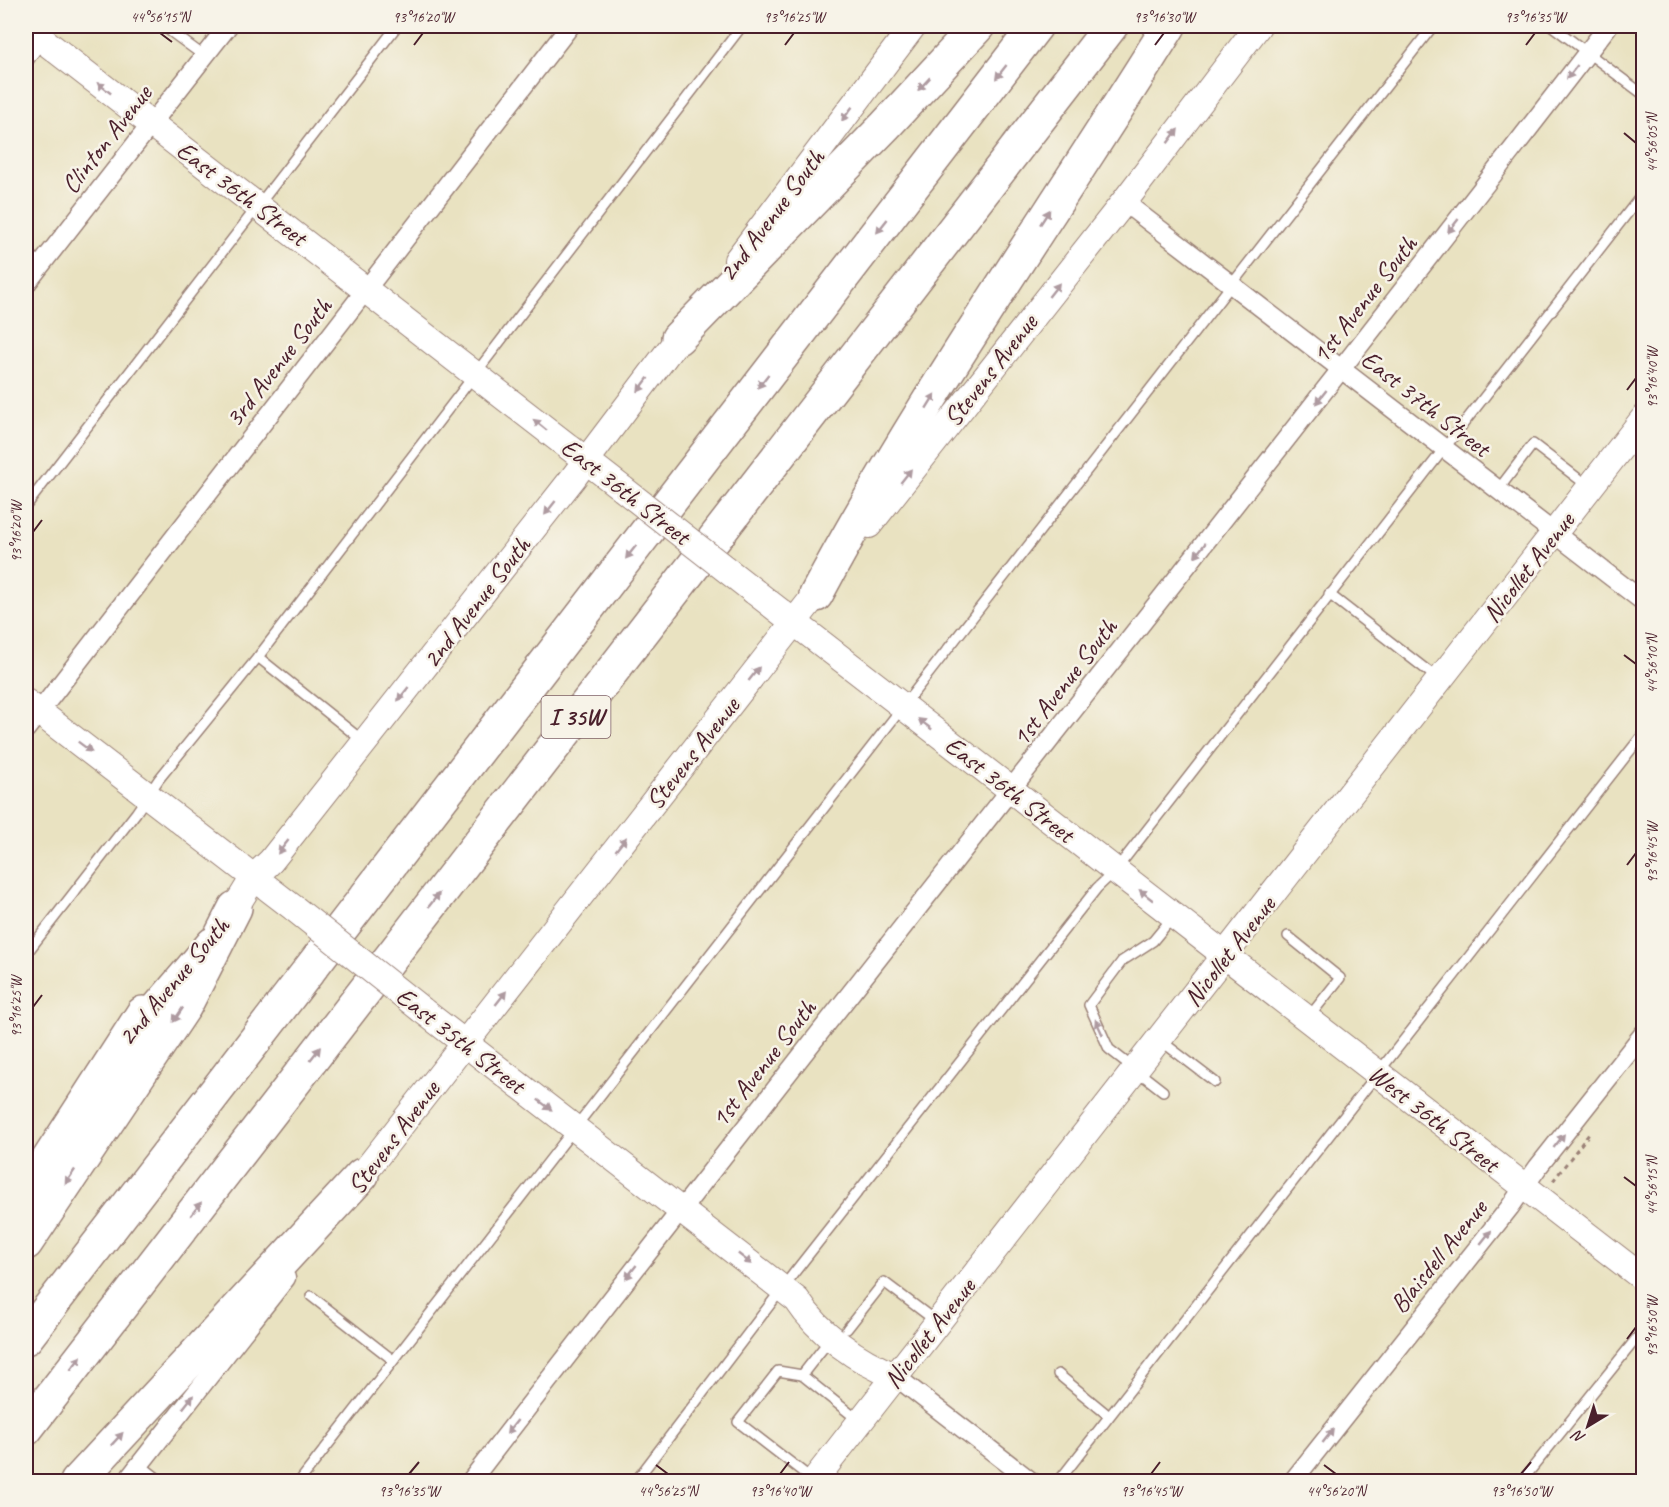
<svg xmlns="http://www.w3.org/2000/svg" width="1669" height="1507" font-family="Caveat,sans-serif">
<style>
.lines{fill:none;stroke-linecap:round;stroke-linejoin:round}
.lane-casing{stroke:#9a8076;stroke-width:12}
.street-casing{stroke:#9a8076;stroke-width:21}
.secondary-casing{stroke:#9a8076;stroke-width:28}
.highway-casing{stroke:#9a8076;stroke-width:36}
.path{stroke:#9a8076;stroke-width:3;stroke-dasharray:4.5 4.5;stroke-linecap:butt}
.lane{stroke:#fff;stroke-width:9}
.street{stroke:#fff;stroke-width:18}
.secondary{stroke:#fff;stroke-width:26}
.highway{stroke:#fff;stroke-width:33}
.secondary-bridge-casing{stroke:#9a8076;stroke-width:28;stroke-linecap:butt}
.secondary-bridge{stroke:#fff;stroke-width:26}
.oneway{fill:#ae9aa0}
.ticks{fill:none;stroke:#4a1f2b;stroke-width:2}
.labels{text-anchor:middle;stroke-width:5;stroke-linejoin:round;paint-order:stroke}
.shield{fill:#f7f3e8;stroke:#7e5f64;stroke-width:1.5}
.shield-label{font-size:24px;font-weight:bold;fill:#4a1f2b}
.street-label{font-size:26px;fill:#4a1f2b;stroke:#f7f3e8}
.neatline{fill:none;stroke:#4a1f2b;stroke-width:2}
.ticks-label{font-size:15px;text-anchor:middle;fill:#4a1f2b}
</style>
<rect width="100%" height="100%" fill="#f7f3e8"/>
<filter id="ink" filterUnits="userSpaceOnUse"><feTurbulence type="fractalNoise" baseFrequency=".0167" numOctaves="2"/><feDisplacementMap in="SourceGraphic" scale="12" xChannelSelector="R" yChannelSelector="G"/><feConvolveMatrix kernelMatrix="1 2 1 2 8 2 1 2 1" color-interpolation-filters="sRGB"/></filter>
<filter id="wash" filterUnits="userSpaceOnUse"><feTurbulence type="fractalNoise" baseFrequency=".008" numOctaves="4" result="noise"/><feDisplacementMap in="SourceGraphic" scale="24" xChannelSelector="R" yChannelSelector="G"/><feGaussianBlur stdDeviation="1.35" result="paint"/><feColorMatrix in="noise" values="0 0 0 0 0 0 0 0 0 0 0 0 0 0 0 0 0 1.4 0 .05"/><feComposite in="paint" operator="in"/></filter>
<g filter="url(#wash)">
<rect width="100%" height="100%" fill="#e9e2c1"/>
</g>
<g filter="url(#ink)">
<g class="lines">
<g class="lane-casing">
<g id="lane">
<polyline points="163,26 204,56"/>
<polyline points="1552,26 1644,95"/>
<polyline points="26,64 42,42"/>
<polyline points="26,252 41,264"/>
<polyline points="1498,490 1533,444 1588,486"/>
<polyline points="26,506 397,26"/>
<polyline points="1329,594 1437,678"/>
<polyline points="258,657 363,741"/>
<polyline points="1288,936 1340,978 1309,1017"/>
<polyline points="26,954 136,813 159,779 258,657 742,26"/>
<polyline points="1160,1040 1215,1082"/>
<polyline points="1163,1091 1109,1049 1089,1005 1122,961 1153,941 1172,918"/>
<polyline points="311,1296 393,1360"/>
<polyline points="847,1329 884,1282 937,1322"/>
<polyline points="831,1338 802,1375 858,1420"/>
<polyline points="1058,1374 1109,1416"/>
<polyline points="802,1375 778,1371 738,1422 812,1479"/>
<polyline points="299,1482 1433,26"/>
<polyline points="635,1482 794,1273 1097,888 1115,871 1644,192"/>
<polyline points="1058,1482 1644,733"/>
<polyline points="1521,1482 1644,1329"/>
</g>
</g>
<g class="street-casing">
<g id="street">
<polyline points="1124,202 1644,602"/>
<polyline points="26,284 228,26"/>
<polyline points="26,729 570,26"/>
<polyline points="138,1020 208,938"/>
<polyline points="895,1376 1032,1482"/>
<polyline points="137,1468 155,1482"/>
<polyline points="126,1482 286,1278"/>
<path d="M470,1482C846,993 1232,514 1608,26"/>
<polyline points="1292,1482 1510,1207 1538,1167 1644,1033"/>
</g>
</g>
<g class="secondary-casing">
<g id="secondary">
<polyline points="26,27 623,489"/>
<polyline points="737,260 913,26"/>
<polyline points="869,525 1124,202 1258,26"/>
<polyline points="755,592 1644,1279"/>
<polyline points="26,702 295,909"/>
<polyline points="235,908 254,877 271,861 573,478 690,323"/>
<path d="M422,1010L797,1300C819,1334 858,1361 895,1376"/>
<polyline points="362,1175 827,580"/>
<polyline points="813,1482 1644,418"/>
</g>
</g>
<g class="highway-casing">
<g id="highway">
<polyline points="678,338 885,126 978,26"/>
<path d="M816,595C921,398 1052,215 1169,26"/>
<polyline points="26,1194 143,1013"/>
<polyline points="26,1243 185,1006 235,908"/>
<polyline points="26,1338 1036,26"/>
<polyline points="26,1429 1111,26"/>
<polyline points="77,1482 362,1175"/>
</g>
</g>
<polyline class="path" points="1553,1181 1589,1134"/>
<use href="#lane" class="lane"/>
<use href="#street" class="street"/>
<use href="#secondary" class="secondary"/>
<use href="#highway" class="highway"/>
<g class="secondary-bridge-casing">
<g id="secondary-bridge">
<polyline points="623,489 755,592"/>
<polyline points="295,909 422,1010"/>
</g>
</g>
<use href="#secondary-bridge" class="secondary-bridge"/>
</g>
<defs><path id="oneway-solid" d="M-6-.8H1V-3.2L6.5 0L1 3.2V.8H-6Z" transform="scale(1.5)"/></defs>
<g class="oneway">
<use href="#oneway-solid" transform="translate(1001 72) rotate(128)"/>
<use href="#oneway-solid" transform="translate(1572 72) rotate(128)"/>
<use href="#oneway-solid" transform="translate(924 84) rotate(133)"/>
<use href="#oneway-solid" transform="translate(104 88) rotate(-142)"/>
<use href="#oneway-solid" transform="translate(847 114) rotate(127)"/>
<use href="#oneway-solid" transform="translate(1173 136) rotate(-53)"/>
<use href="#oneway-solid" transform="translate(1045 217) rotate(-57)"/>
<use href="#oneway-solid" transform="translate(882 226) rotate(128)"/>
<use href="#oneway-solid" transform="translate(1453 226) rotate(128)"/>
<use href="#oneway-solid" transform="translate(1054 290) rotate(-52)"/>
<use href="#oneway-solid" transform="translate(763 381) rotate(128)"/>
<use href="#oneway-solid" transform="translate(643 385) rotate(127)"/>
<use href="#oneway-solid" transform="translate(1321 397) rotate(128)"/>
<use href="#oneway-solid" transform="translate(931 401) rotate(-58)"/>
<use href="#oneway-solid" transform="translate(540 425) rotate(-141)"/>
<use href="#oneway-solid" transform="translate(906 476) rotate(-52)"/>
<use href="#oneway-solid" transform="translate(550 508) rotate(128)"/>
<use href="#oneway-solid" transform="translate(1200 550) rotate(128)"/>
<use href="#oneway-solid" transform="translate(631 552) rotate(128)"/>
<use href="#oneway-solid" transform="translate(754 674) rotate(-52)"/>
<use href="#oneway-solid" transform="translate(403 694) rotate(128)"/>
<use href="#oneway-solid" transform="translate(925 724) rotate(-142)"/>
<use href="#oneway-solid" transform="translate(85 747) rotate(37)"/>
<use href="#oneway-solid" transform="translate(621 844) rotate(-52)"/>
<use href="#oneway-solid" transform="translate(283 847) rotate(128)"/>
<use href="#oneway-solid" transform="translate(1146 895) rotate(-142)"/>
<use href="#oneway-solid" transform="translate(434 900) rotate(-52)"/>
<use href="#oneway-solid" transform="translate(501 998) rotate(-52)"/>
<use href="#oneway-solid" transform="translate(178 1015) rotate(124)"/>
<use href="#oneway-solid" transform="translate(1099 1027) rotate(-115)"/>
<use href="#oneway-solid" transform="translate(315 1054) rotate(-52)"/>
<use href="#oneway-solid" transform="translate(545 1105) rotate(37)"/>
<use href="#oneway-solid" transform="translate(1559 1141) rotate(-52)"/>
<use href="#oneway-solid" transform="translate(70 1177) rotate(124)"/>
<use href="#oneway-solid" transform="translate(196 1209) rotate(-52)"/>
<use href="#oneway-solid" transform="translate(1486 1237) rotate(-51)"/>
<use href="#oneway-solid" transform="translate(745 1259) rotate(38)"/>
<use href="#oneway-solid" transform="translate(631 1272) rotate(128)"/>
<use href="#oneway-solid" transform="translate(76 1363) rotate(-52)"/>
<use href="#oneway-solid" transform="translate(188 1402) rotate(-52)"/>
<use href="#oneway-solid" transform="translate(512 1427) rotate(128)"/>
<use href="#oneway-solid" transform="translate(1328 1436) rotate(-52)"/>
<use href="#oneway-solid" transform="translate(117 1439) rotate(-47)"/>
</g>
</g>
<path class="ticks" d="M160,33L172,42M414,45L423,33M785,45L794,33M1155,45L1164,33M1526,45L1535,33M1624,133L1636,143M1627,390L1636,378M33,532L42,520M1624,655L1636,664M1627,865L1636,853M33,1007L42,995M1624,1177L1636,1186M1627,1339L1636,1327M656,1465L668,1474M1324,1465L1336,1474M409,1474L419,1462M780,1474L789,1462M1151,1474L1160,1462M1521,1474L1531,1462"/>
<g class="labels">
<rect class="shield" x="541.5" y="696" width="69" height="42" rx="4.5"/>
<g class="shield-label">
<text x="576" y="725">I 35W</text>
</g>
<g class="street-label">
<text transform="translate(106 139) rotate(-52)" y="9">Clinton Avenue</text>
<text transform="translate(242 193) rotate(37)" y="9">East 36th Street</text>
<text transform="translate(771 215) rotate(-53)" y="9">2nd Avenue South</text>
<text transform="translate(1364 299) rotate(-52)" y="9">1st Avenue South</text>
<text transform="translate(278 362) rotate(-52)" y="9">3rd Avenue South</text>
<text transform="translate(990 370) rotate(-52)" y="9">Stevens Avenue</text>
<text transform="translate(1426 403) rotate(38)" y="9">East 37th Street</text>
<text transform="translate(626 491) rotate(38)" y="9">East 36th Street</text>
<text transform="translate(1528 567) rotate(-52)" y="9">Nicollet Avenue</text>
<text transform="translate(476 602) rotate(-52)" y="9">2nd Avenue South</text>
<text transform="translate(1064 682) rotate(-52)" y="9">1st Avenue South</text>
<text transform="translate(692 753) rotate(-52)" y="9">Stevens Avenue</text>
<text transform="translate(1010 789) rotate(38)" y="9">East 36th Street</text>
<text transform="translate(1229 951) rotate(-52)" y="9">Nicollet Avenue</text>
<text transform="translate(173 981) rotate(-50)" y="9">2nd Avenue South</text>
<text transform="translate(461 1040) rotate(38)" y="9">East 35th Street</text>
<text transform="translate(763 1063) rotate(-52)" y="9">1st Avenue South</text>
<text transform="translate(1434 1118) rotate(38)" y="9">West 36th Street</text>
<text transform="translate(393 1137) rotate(-53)" y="9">Stevens Avenue</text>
<text transform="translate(1438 1256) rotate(-51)" y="9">Blaisdell Avenue</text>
<text transform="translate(929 1333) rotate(-52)" y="9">Nicollet Avenue</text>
</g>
</g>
<rect width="1669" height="1507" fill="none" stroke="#f7f3e8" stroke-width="66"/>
<g transform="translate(1588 1426) rotate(218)" stroke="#f7f3e8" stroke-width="4.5" paint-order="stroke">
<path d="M0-4.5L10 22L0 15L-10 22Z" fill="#4a1f2b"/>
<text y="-9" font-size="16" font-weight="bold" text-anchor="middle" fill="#4a1f2b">N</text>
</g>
<rect x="33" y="33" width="1603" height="1441" class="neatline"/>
<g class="ticks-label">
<text x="160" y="22">44°56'15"N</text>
<text x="423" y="22">93°16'20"W</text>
<text x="794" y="22">93°16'25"W</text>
<text x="1164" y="22">93°16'30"W</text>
<text x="1535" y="22">93°16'35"W</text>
<text transform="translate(1652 143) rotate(-90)" y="5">44°56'05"N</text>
<text transform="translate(1652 378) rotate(-90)" y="5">93°16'40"W</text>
<text transform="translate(16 532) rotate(-90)" y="5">93°16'20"W</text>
<text transform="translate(1652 664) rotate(-90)" y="5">44°56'10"N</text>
<text transform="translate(1652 853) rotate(-90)" y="5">93°16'45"W</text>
<text transform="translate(16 1007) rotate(-90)" y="5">93°16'25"W</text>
<text transform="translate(1652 1186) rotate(-90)" y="5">44°56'15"N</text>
<text transform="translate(1652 1327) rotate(-90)" y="5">93°16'50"W</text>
<text x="409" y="1496">93°16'35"W</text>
<text x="668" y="1496">44°56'25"N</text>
<text x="780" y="1496">93°16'40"W</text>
<text x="1151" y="1496">93°16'45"W</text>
<text x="1336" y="1496">44°56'20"N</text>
<text x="1521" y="1496">93°16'50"W</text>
</g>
</svg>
